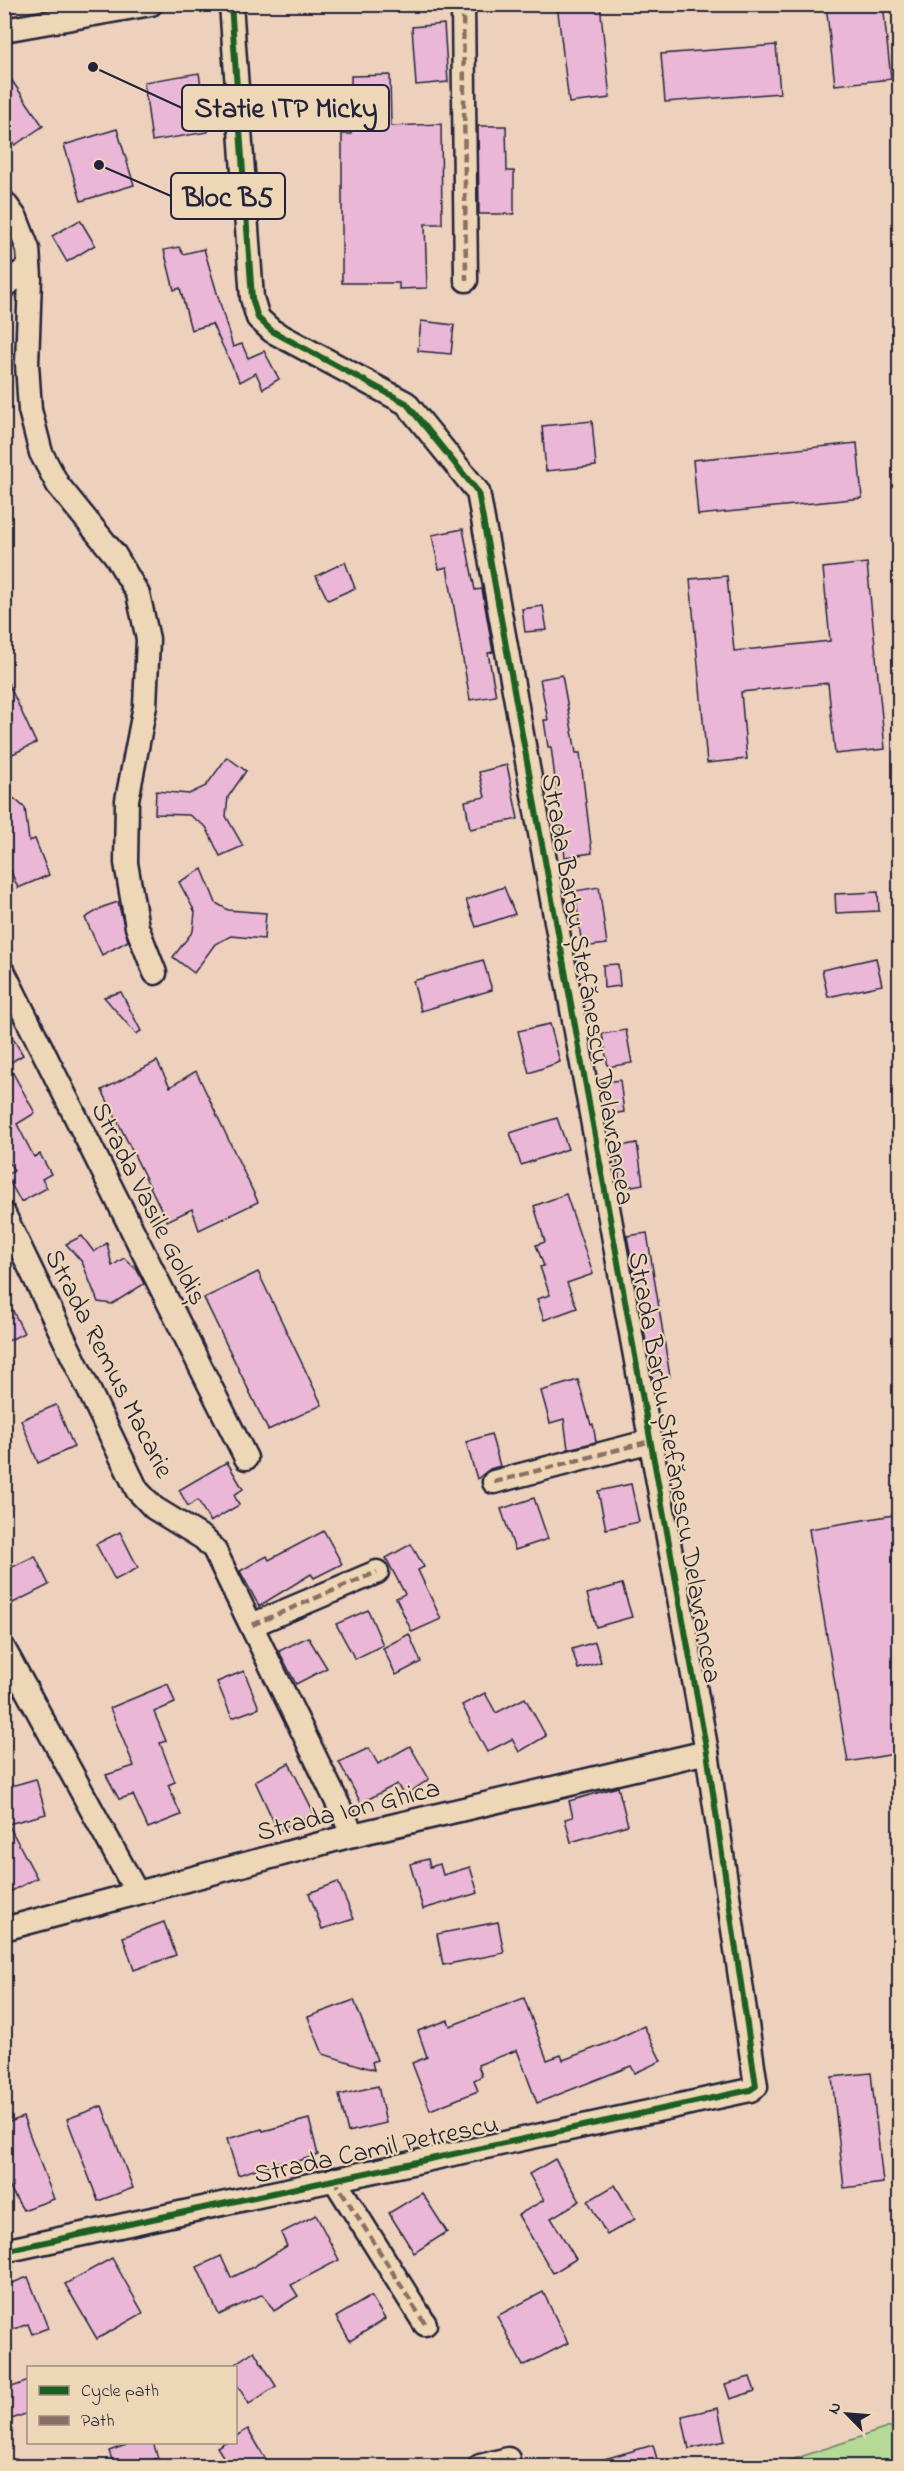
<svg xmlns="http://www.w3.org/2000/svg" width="904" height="2471" font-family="'Indie Flower',sans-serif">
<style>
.green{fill:#b4da96;stroke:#6b7e68;stroke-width:1.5}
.building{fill:#eab8d6;stroke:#22223b;stroke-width:1.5}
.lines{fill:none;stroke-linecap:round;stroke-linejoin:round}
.minor-casing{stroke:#22223b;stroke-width:27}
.minor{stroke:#eed7b7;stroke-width:22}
.quiet{stroke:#8d6e63;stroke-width:4.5;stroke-dasharray:9 4.5;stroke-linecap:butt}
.cycleway-casing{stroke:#eed7b7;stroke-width:10}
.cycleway{stroke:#1b5e20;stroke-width:6}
.labels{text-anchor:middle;stroke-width:4.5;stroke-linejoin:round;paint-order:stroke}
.street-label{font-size:27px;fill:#22223b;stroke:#eed7b7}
.leader{fill:none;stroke:#22223b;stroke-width:2}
.callout-dot{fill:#22223b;stroke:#eed7b7;stroke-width:2}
.callout{fill:#eed7b7;stroke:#22223b;stroke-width:2}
.callout-label{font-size:28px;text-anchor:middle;font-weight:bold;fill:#22223b}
</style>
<rect width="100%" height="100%" fill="#edd1bd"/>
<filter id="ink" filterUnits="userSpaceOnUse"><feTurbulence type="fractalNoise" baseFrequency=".0167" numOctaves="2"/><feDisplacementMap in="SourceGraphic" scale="12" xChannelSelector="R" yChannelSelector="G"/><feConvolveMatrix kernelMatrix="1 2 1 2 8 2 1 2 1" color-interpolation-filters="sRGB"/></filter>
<g filter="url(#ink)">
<polygon class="green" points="899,2424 899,2466 773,2466"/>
<g class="building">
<polygon points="557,4 600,4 610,98 569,103"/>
<polygon points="826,4 883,4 891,79 835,85"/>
<polygon points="444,24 448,82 416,85 412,27"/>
<polygon points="776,45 780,93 665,102 661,54"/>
<polygon points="4,69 43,126 15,145 4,130"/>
<polygon points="199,73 208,132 152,141 144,82"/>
<polygon points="390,75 391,126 441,124 442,224 425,224 427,288 399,289 399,283 342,283 342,134 351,134 351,76"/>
<polygon points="478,126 506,126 507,171 514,171 514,214 479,214"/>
<polygon points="117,129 134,185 81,201 64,145"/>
<polygon points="80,220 95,245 67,262 52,236"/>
<polygon points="179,247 183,254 204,249 233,347 242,344 248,358 264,351 279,379 263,389 256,373 240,382 212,324 191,330 180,288 174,290 164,250"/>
<polygon points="421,321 454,325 451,354 418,351"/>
<polygon points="592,421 596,466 546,471 542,426"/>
<polygon points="857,443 862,498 698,515 693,460"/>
<polygon points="463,529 475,590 482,589 493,652 488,653 496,696 470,700 447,567 439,569 432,535"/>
<polygon points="345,562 355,588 328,600 316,576"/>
<polygon points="867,563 885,749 835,754 828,683 741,692 747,759 707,763 690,579 727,576 734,651 830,641 823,568"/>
<polygon points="543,606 547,630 525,632 522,609"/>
<polygon points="4,674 36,743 4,758"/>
<polygon points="562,675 576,753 580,753 592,853 565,857 551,747 548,747 544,720 548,720 540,679"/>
<polygon points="227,757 246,771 228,797 226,816 243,846 220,856 206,827 189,815 155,814 156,791 189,794 206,786"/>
<polygon points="507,765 518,819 470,829 465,801 485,797 479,772"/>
<polygon points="4,790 25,808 29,841 35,839 49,875 18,888 4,855"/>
<polygon points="202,869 216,903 228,910 266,913 264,939 231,936 215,944 194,973 173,957 193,931 195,912 179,882"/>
<polygon points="504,887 515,914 476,927 466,900"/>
<polygon points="599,887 607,944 582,947 575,891"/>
<polygon points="878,892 879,911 836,913 835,894"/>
<polygon points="118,902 128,941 102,955 85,918 103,907"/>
<polygon points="876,958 882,985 828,997 822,970"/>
<polygon points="483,960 492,990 421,1011 413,981"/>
<polygon points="618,964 620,986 604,988 603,965"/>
<polygon points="121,992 141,1031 136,1034 104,997"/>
<polygon points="4,1023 23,1055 8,1064 35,1113 17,1124 34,1157 40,1154 51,1174 42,1179 47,1188 21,1202 6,1175 14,1171 4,1153"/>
<polygon points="550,1024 560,1062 529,1073 518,1031"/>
<polygon points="626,1030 632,1063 608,1067 602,1034"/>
<polygon points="157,1061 170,1087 196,1071 258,1202 199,1230 192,1209 167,1221 102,1090"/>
<polygon points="620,1080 624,1112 605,1115 599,1083"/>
<polygon points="557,1118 568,1149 521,1165 510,1133"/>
<polygon points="637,1143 643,1184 621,1188 615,1147"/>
<polygon points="566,1194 593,1274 567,1283 577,1308 544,1320 537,1299 550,1295 540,1267 544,1266 536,1245 545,1242 534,1206"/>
<polygon points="647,1233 670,1377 653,1381 627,1236"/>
<polygon points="82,1236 94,1252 107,1243 112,1266 124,1258 137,1270 144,1284 112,1304 98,1302 82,1262 66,1244"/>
<polygon points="258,1272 322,1405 268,1430 204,1298"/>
<polygon points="4,1293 24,1333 4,1343"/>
<polygon points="578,1380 591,1425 593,1424 596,1442 568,1449 564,1419 550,1423 541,1391"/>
<polygon points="56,1405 74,1447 38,1463 21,1420"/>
<polygon points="491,1434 500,1466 490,1469 477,1479 466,1442"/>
<polygon points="227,1462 243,1489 234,1495 239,1505 210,1522 198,1500 188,1506 179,1490"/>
<polygon points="631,1484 639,1522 606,1529 598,1491"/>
<polygon points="534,1498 548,1539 515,1550 501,1509"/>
<polygon points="900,1514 900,1753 848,1762 809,1529"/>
<polygon points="324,1531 342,1564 314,1578 311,1574 259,1606 240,1571 267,1556 269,1560"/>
<polygon points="120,1532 138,1568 115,1580 96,1544"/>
<polygon points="411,1544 424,1567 418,1570 441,1619 412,1632 396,1598 405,1594 386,1558"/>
<polygon points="35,1556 49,1585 9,1605 4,1596 4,1571"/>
<polygon points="622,1584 632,1617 596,1627 587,1594"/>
<polygon points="368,1610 383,1645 355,1659 336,1624"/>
<polygon points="409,1634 421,1662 396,1675 383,1648"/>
<polygon points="308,1637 327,1668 296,1684 279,1651"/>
<polygon points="595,1642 601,1662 578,1669 572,1649"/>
<polygon points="244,1671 259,1708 232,1718 217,1682"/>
<polygon points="168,1684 175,1703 154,1712 166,1741 160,1743 175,1782 168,1785 181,1815 148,1828 133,1795 119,1799 106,1775 134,1766 110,1708"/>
<polygon points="485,1693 496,1713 525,1698 546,1736 519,1752 512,1739 487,1752 462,1705"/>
<polygon points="410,1746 429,1779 404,1796 397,1784 361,1803 339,1762 369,1748 378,1764"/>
<polygon points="289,1763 314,1813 278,1831 255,1781"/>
<polygon points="36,1779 46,1814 8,1824 37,1878 4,1895 4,1788"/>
<polygon points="618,1787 628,1825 571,1842 565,1819 573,1817 569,1801"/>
<polygon points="428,1859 430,1867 440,1864 443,1875 470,1867 478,1893 423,1909 410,1864"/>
<polygon points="338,1882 354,1919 322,1929 309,1893"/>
<polygon points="164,1922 176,1955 134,1970 123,1937"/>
<polygon points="498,1922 504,1953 443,1965 437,1934"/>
<polygon points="524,1998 547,2060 561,2055 563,2060 608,2043 644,2026 661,2061 635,2073 631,2066 537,2103 517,2050 478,2065 482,2076 474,2080 478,2091 430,2110 412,2063 427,2057 418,2031 448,2020 450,2026"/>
<polygon points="354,2000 377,2060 372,2062 374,2070 323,2054 308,2017"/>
<polygon points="871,2073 883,2183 844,2188 832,2077"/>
<polygon points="378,2086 386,2123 348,2132 339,2095"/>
<polygon points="102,2106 133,2188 98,2201 67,2119"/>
<polygon points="23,2117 54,2199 23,2210 4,2178 4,2124"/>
<polygon points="309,2119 318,2155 283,2165 282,2161 238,2175 227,2139 262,2129 263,2131"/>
<polygon points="555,2159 580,2201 551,2218 576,2259 553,2273 518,2215 544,2200 529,2174"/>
<polygon points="615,2185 635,2219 607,2235 588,2201"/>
<polygon points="422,2193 447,2232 414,2253 389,2213"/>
<polygon points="316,2215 339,2260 291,2285 298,2296 274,2311 263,2294 219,2315 197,2267 221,2256 231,2278 253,2267 287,2246 281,2233"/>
<polygon points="112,2258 143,2313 97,2339 65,2284"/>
<polygon points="28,2277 48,2328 32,2334 28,2324 4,2333 4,2286"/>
<polygon points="543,2292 568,2343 523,2366 497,2316"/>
<polygon points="371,2296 385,2319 350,2341 336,2317"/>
<polygon points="254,2351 276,2386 249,2404 236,2383 236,2363"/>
<polygon points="750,2377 755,2391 730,2399 725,2384"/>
<polygon points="28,2381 28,2413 4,2422 4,2390"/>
<polygon points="718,2408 725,2441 689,2449 682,2416"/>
<polygon points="248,2429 270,2466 229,2466 217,2447 225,2442 236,2442 236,2436"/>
<polygon points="125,2442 153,2442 158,2458 133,2466 114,2466 109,2451 126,2445"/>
<polygon points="653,2445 659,2466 595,2466 594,2462"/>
</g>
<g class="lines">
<g class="minor-casing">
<g id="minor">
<polyline points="463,4 466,280"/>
<polyline points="4,30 151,4"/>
<polyline points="4,202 16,218 28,249 30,278 27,364 30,410 41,453 58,485 115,555 138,594 148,639 145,706 127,800 126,863 137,927 155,973"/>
<polyline points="4,287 29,266"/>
<polyline points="4,973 246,1458"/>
<polyline points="4,1214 137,1490 154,1508 203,1538 214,1549 353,1835"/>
<polyline points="494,1482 651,1441"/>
<polyline points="252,1625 377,1572"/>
<polyline points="4,1649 137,1893"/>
<polyline points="4,1929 353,1835 707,1752"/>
<polyline points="334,2179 425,2324"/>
<polyline points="4,2251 750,2090 756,2086 707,1752 478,492 406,403 272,331 258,318 252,298 231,4"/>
<polyline points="480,2466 508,2459"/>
</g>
</g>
<use href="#minor" class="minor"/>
<g class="quiet">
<polyline points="463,4 466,280"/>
<polyline points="494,1482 651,1441"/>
<polyline points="252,1625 377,1572"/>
<polyline points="334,2179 425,2324"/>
<polyline points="480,2466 508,2459"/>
</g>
<g class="cycleway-casing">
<polyline id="cycleway" points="4,2251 750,2090 756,2086 707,1752 478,492 406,403 272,331 258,318 252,298 231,4"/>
</g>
<use href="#cycleway" class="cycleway"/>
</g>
</g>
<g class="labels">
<g class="street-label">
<text transform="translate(589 989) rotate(80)" y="9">Strada Barbu Ștefănescu Delavrancea</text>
<text transform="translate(150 1203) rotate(63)" y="9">Strada Vasile Goldiș</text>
<text transform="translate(110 1363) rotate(63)" y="9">Strada Remus Macarie</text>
<text transform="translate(676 1467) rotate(80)" y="9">Strada Barbu Ștefănescu Delavrancea</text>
<text transform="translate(348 1809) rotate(-14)" y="9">Strada Ion Ghica</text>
<text transform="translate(376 2148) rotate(-12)" y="9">Strada Camil Petrescu</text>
</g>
</g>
<path class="leader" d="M93 67L182 108M99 165L171 196"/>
<g class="callout-dot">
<circle cx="93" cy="67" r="6"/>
<circle cx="99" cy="165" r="6"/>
</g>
<g class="callout">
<rect x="182" y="85" width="207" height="46" rx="6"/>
<rect x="171" y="173" width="114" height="46" rx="6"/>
</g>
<g class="callout-label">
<text x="286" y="117">Statie ITP Micky</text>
<text x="228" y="206">Bloc B5</text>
</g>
<rect width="904" height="2471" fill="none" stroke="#eed7b7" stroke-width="24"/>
<rect x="12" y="12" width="880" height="2447" fill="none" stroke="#22223b" stroke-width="2" filter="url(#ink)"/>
<rect x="27" y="2366" width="210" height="78" fill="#eed7b7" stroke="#9c8f85" stroke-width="1.5"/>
<rect x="39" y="2386" width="30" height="9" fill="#1b5e20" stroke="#9c8f85" stroke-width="1.5"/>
<text x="81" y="2396" font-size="18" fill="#22223b">Cycle path</text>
<rect x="39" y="2416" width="30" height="9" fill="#8d6e63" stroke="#9c8f85" stroke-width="1.5"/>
<text x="81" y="2426" font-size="18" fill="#22223b">Path</text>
<g transform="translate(847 2414) rotate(295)" stroke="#eed7b7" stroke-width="4.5" paint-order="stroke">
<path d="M0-4.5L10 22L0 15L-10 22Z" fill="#22223b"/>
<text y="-9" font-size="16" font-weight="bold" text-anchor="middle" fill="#22223b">N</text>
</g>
</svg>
